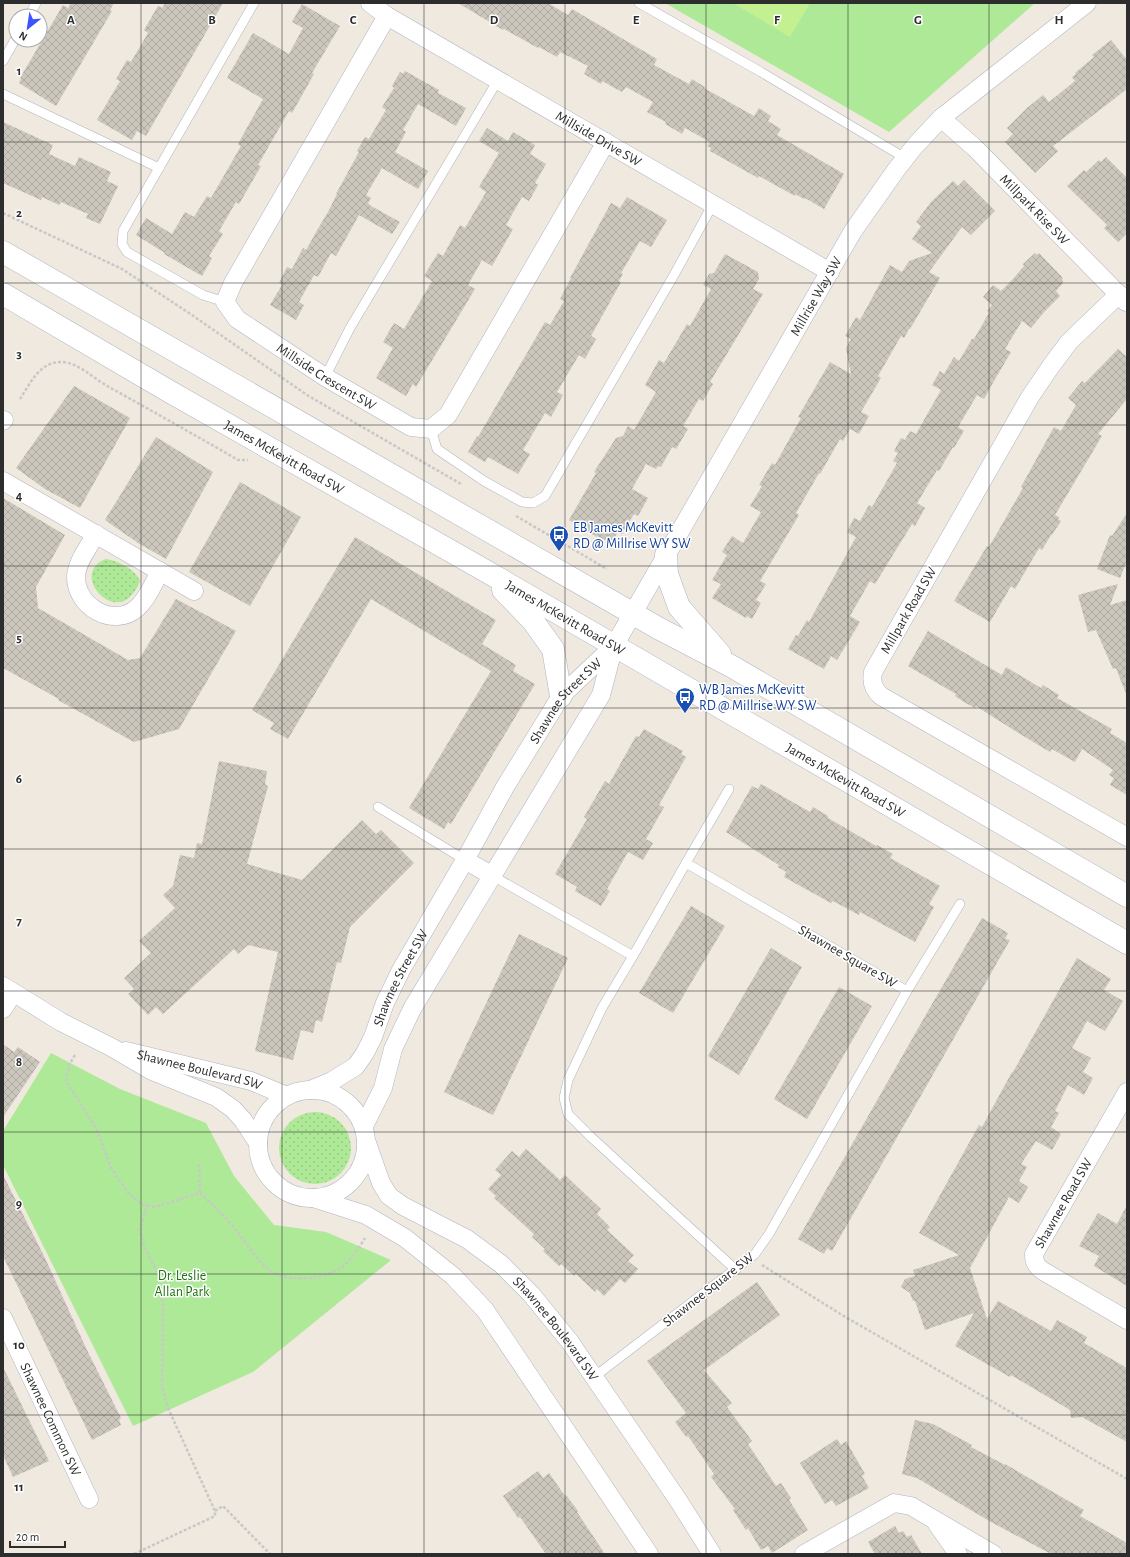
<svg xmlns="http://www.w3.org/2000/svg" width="1130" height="1557" font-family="'Alegreya Sans',sans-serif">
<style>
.grass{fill:url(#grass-dots)}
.park{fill:#aee997}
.pitch{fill:#c3f192}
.building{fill:url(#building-cross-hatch)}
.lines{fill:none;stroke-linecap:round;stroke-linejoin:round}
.service-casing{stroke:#b2b4c1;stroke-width:10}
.minor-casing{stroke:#b2b4c1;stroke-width:19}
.secondary-casing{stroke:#b2b4c1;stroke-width:23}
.path{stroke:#c8c8c8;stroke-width:2.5;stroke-dasharray:3 2;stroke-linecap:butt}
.service{stroke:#fff;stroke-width:9}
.minor{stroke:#fff;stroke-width:18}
.secondary{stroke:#fff;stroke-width:22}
.grid{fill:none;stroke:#2d2d2d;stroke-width:1;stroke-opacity:0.55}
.labels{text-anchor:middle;stroke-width:3;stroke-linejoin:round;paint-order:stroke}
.street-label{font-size:14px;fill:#2d2d2d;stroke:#fff}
.transit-label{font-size:14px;fill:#164399;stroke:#fff;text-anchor:start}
.park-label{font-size:14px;fill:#227215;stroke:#fff}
.grid-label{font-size:13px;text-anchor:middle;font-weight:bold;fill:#2d2d2d;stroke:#fff;stroke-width:3;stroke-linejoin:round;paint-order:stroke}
</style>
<defs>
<pattern id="grass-dots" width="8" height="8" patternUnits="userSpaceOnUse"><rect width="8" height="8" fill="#aee997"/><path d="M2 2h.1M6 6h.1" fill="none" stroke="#96c882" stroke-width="1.8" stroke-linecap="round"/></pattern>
<pattern id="building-cross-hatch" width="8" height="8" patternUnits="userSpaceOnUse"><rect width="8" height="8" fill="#cbc7bd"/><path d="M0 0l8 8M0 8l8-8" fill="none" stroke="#afaba3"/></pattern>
</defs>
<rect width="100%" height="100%" fill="#efe9df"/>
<g class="grass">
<path d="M106,559C118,561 135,569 140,581C120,634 66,573 106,559Z"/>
<circle cx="315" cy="1148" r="36"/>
</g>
<g class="park">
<polygon points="665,3 1035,3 889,132"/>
<polygon points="51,1053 120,1089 206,1123 234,1176 274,1225 326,1232 391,1260 253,1372 133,1426 3,1165 3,1131"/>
</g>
<polygon class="pitch" points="733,3 810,3 790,37"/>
<g class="building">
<polygon points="71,3 114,3 110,10 112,11 56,106 19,83 21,79 20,78 63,5 68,8"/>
<polygon points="165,3 223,3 146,136 137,131 132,140 97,120 120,81 116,79 127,60 131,62 148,33 144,30 158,6 162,8"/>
<polygon points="458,3 548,3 568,15 572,9 657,59 654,65 689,84 692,79 705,87 704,88 754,116 759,108 771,116 768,121 781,129 777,135 844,174 824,209 805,198 804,199 795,194 795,196 759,176 758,178 710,151 711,148 707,146 710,142 685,128 682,134 665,124 666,122 647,112 653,102 626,87 622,92 602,81 601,84 584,74 588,66 560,52 557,57 539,47 538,48 504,29 503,30"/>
<polygon points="302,4 340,26 312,73 314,74 305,90 292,113 289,111 258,165 261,166 239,204 236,202 219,231 223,234 209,256 212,258 202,276 164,254 165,253 136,235 146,218 172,234 185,212 194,217 207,196 211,198 241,146 238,144 263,99 227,78 253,33 289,54 303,28 292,22"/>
<polygon points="1111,40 1127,60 1127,89 1053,146 1058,151 1035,173 1005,142 1013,134 1007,128 1027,108 1043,95 1049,102 1075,81 1072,77 1076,74 1075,73 1094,57 1092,55"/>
<polygon points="405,71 439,90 438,93 466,108 456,126 418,104 403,130 406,132 395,152 428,171 418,189 382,168 366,195 371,198 368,203 371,206 400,222 392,234 359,215 336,256 331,253 318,277 314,275 299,302 304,305 296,320 270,305 282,285 279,283 287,267 292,269 303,248 306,250 319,227 328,212 337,194 336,194 359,152 357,151 365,137 369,139 386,110 382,107 394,88 392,86 400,72 403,74"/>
<polygon points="3,122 53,145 49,154 75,166 79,157 111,172 107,181 118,186 100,224 86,218 88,214 61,202 59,205 42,197 41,200 3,183"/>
<polygon points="487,128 508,141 513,132 535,145 530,154 546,164 535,183 538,185 529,201 522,197 506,225 513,229 492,266 482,260 468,285 475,289 416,387 413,384 406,396 376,378 393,348 383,342 394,323 404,329 432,281 424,276 438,253 443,256 460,225 465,228 486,192 479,187 499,153 479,141"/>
<polygon points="1106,157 1127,178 1127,233 1118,242 1104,228 1107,225 1067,186 1084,170 1086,172 1099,160 1101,162"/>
<polygon points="964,180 995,211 971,235 962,227 929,272 940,278 910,329 909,329 904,338 901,336 878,376 881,378 861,412 869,416 859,434 850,429 843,441 840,439 820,474 819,473 796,513 799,515 760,581 766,584 756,600 761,603 752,619 747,616 746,618 712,598 721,584 712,580 727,555 722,552 732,536 743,543 761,512 750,506 762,486 759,485 772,463 775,465 801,418 798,417 830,362 851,374 846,348 851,339 845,336 856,317 860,320 890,265 902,272 909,261 932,253 912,239 921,226 916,222 931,202 953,181 958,186"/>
<polygon points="627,197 667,220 651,247 640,241 621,273 623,274 619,281 621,282 591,336 596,339 591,348 585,359 579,355 557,392 563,395 551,417 545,413 523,450 530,454 518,474 488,457 485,462 468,452 477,436 478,437 545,322 550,325 564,301 560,299 571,278 570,278 611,203 620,208"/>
<polygon points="1035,253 1037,255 1039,253 1062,277 1063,283 1056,291 1060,296 1045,311 1031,328 1022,321 1005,349 1011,352 994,381 984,399 977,395 958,427 964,431 954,448 953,447 939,471 937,470 917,503 925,508 915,526 912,524 875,584 870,581 850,616 860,622 837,660 831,656 824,669 788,649 796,635 798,636 807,620 809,622 856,537 847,532 854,518 860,521 869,505 872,507 897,463 893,461 898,453 894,451 901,438 905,440 910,431 916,434 941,390 932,385 940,371 944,374 954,357 959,361 972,339 974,339 989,313 987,311 992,305 983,297 993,285 1001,291 1013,279 1024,266 1023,264"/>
<polygon points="725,254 758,272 759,279 753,289 763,294 710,382 713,384 703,401 699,399 683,426 688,429 676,449 672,447 661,467 658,466 656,469 646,464 632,489 648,498 638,516 634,514 622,534 618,531 613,541 607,537 605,540 597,536 597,537 569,520 596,473 594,472 616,438 623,436 628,426 634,430 656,392 645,385 659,360 664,363 687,324 690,326 711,289 703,285 709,274 714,273"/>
<polygon points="1118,349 1127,357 1127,399 1098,434 1102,436 1055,515 1059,517 1058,519 1061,521 1052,535 1051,535 1042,550 1039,548 1015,589 1011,586 990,622 954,601 987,546 989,547 1023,488 1021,487 1054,427 1061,431 1076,405 1068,398 1082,381 1085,383"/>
<polygon points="74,386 130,418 80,508 45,489 16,468"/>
<polygon points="156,437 213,472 166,559 138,543 105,520"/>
<polygon points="240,482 301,517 250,606 189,572"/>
<polygon points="3,498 65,535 36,587 38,608 128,660 140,658 176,599 236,631 179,729 134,742 58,700 59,699 3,668"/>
<polygon points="1127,513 1127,561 1120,578 1097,569 1110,535 1112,536"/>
<polygon points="355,537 496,620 482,644 516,665 513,671 535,684 451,824 448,822 444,829 409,808 491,671 371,599 288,739 270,729 274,723 252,710"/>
<polygon points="1118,584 1110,605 1127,600 1126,694 1116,668 1113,669 1096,630 1088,632 1078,595"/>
<polygon points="928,631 1002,675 1006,667 1041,688 1043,685 1059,695 1057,698 1112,729 1110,733 1127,743 1127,795 1110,785 1114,778 1109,775 1113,770 1082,749 1075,762 1052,749 1050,752 1012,729 976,706 975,708 964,702 955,696 956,694 908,666"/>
<polygon points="644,729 683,751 681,754 686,757 659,805 664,807 646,839 653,843 643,860 628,852 607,889 610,891 601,906 575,891 577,887 555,874 587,819 584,817 605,781 609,784 636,736 639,737"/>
<polygon points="219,761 267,771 265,784 268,786 247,864 302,880 362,820 376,834 381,830 414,863 350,927 341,963 337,962 322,1022 316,1020 313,1033 301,1030 293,1060 255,1051 278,952 248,945 238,954 234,949 163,1014 156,1007 148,1015 128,994 134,989 124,978 151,953 139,941 175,908 163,895 173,886 180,855 194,858 197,843 202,844"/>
<polygon points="761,784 810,812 813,807 828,816 828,818 876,846 877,845 893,854 890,858 940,886 929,904 934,907 915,942 860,912 859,915 833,901 831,903 784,877 786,872 778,867 779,865 726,832 752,786 758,789"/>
<polygon points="691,906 725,926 673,1013 639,993"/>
<polygon points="982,918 1008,933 1005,939 1010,940 832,1251 827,1248 824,1254 798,1239 928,1011"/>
<polygon points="519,934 568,958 493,1115 444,1092"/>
<polygon points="771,948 802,967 739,1075 708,1056"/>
<polygon points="1077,958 1111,979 1104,990 1123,1001 1105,1031 1087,1021 1072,1048 1091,1058 1083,1072 1093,1078 1084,1095 1068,1085 1055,1111 1059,1113 1051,1127 1061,1134 1052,1150 1036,1141 1021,1164 1027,1167 1019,1181 1028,1187 1019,1203 1009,1197 970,1268 987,1319 998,1301 1051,1331 1057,1320 1087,1337 1084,1343 1127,1368 1127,1442 1082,1417 1071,1418 1070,1410 1011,1375 1010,1377 955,1346 974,1313 925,1330 915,1301 913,1301 910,1293 901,1287 905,1279 915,1276 913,1270 959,1255 919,1233 979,1125 982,1127 1012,1072 1013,1072"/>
<polygon points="839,987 872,1006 807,1119 774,1099"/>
<polygon points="3,1044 14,1052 18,1047 40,1062 3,1117"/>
<polygon points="526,1149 560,1180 565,1175 601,1209 597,1214 610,1227 607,1230 634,1255 628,1261 638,1269 625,1283 620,1279 604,1296 597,1289 595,1292 576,1274 574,1276 561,1264 559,1266 543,1251 545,1249 532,1237 534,1234 494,1198 496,1196 488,1189 501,1175 495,1170 512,1151 519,1157"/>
<polygon points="3,1175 45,1258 86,1348 121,1418 119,1420 121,1425 92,1440 3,1256"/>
<polygon points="1127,1205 1127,1286 1094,1266 1099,1256 1079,1246 1098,1213 1117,1224"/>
<polygon points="757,1282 780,1315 704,1370 732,1403 727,1407 752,1441 748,1444 776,1486 781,1483 791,1498 789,1500 808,1530 772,1553 768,1546 761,1550 748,1528 746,1530 733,1510 735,1509 711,1477 714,1474 688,1436 686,1437 675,1422 686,1413 647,1361"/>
<polygon points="3,1367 49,1461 13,1477 3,1455"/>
<polygon points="915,1420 933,1424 972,1445 971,1447 1005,1465 1005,1464 1084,1510 1080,1516 1127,1543 1127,1554 1051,1554 991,1522 917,1478 902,1474"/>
<polygon points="837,1439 841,1445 846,1441 865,1474 862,1476 869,1488 836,1506 832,1500 825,1504 800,1463"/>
<polygon points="538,1471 543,1478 549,1473 565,1496 566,1495 578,1511 577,1512 605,1554 546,1554 520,1517 518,1518 503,1496"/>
<polygon points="895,1526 899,1533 903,1531 907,1537 911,1535 922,1554 875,1554 868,1542"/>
</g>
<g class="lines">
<g class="service-casing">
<g id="service">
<polyline points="639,3 761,72 905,158"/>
<polyline points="29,16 36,3"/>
<polyline points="3,61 16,38"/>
<polyline points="3,94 159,168 254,3"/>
<polyline points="159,168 123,231 122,244 127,252 203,295 225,302"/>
<polyline points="325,377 350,328 498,80"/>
<polyline points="431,429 437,449 484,481 522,502 533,503 545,496 674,275 713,204"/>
<polyline points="378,807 465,860"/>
<polyline points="686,863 729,789"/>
<polyline points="491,875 633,956 686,863 907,991 769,1234 755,1254 594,1377"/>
<polyline points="633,956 602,1008 568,1080 564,1098 568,1114 591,1137 736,1270"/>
<polyline points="907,991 960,904"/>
</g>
</g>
<g class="minor-casing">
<g id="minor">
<path id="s1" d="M370,3L387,16L830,272"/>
<path id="s2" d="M387,16L233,283L225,302L237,319L325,377L411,427L431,429L448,415L606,142"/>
<path id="s3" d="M941,118L975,148L1126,302"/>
<path d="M1119,294L1069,342L1051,366L1030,397L873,672C871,682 873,689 881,696L1127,837"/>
<polyline points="3,421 4,420"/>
<polyline points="3,481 194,591"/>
<path d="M96,534C89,547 77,561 76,576C75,606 113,629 137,608C147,599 154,583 160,571"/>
<polyline points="465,860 491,875"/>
<polyline points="3,986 61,1022 111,1047 152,1071 216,1097 233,1109 243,1120 258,1143"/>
<polyline points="3,1009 13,993"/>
<path id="s4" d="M126,1051L251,1081L287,1096"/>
<path id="s5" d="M310,1090L332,1081L356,1066L365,1053L373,1037L385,1003L401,970L465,860L505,787L561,696L614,646"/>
<circle cx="312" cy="1144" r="54"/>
<path d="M1127,1092L1034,1254C1034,1262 1036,1266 1043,1271L1127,1320"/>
<path id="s6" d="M364,1126L383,1088L393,1049L412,1009L601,695L614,646L853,231L896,170L914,147L941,118L1087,3"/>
<path id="s7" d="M367,1143L381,1183L389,1196L403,1206L467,1239L501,1264L531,1294L570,1342L678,1500L712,1554"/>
<polyline points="313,1198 366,1215 405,1238 453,1276 485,1310 649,1554"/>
<path id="s8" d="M3,1318L89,1499"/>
<polyline points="937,1524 958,1554"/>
<polyline points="804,1554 894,1503 911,1506 993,1554"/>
</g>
</g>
<g class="secondary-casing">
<g id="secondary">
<polyline points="3,252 658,628 731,666 1127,896"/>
<path id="s9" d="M3,294L172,393L484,570L1127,943"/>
<polyline points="666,555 667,574 679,607 720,654"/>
<polyline points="503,590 533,621 553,649 561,696"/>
</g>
</g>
<g class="path">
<polyline points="3,213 122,269 192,315 307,395 461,484"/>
<path d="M20,399C30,384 39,362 61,362C78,362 94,379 109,387C152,411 195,435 238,460H248"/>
<polyline points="516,516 607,569"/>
<path d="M75,1055L69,1065L66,1081L97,1130L111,1168L129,1194L141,1204L155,1207L200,1193C214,1206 228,1220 240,1235C248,1246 261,1265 272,1272C289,1282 320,1279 337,1270C349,1264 358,1249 365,1238"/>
<polyline points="199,1164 200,1193"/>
<polyline points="762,1265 842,1315 1127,1479"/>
<polyline points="215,1511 223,1506 270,1554"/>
<polyline points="134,1554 215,1516 215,1511 168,1408 162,1386 163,1305 157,1271 144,1247 140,1230 147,1205"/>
</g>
<use href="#service" class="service"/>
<use href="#minor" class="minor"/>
<use href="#secondary" class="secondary"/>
</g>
<path class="grid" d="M141,3V1554M282,3V1554M424,3V1554M565,3V1554M706,3V1554M848,3V1554M989,3V1554M3,142H1127M3,283H1127M3,425H1127M3,566H1127M3,708H1127M3,849H1127M3,991H1127M3,1132H1127M3,1274H1127M3,1415H1127"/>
<defs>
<g id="bus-pin" transform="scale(1)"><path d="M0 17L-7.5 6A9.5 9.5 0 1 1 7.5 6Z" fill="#1a4fb4" stroke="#fff"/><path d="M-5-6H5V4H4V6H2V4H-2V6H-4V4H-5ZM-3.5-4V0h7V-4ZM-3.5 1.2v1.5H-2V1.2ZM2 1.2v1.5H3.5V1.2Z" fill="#fff"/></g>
</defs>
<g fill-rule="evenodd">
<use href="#bus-pin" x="559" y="535"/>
<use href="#bus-pin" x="685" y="697"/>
</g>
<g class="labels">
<g class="street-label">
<text dy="5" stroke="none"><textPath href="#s1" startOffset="266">Millside Drive SW</textPath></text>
<text dy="5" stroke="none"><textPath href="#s3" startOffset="131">Millpark Rise SW</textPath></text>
<text dy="5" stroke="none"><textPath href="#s6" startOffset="948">Millrise Way SW</textPath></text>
<text dy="5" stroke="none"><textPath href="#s2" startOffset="456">Millside Crescent SW</textPath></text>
<text dy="5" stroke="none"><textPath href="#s9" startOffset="325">James McKevitt Road SW</textPath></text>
<text transform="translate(908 610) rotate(-60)" y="5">Millpark Road SW</text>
<text dy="5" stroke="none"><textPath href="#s9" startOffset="649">James McKevitt Road SW</textPath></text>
<text dy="5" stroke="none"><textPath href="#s5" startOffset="475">Shawnee Street SW</textPath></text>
<text dy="5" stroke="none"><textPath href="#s9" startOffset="973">James McKevitt Road SW</textPath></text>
<text transform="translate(848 956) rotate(30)" y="5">Shawnee Square SW</text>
<text dy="5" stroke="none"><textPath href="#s5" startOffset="151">Shawnee Street SW</textPath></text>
<text dy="5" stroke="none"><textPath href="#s4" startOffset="76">Shawnee Boulevard SW</textPath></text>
<text transform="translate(1063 1203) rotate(-60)" y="5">Shawnee Road SW</text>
<text transform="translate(708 1289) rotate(-38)" y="5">Shawnee Square SW</text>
<text dy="5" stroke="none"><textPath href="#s7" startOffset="274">Shawnee Boulevard SW</textPath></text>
<text dy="5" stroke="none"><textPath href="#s8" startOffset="112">Shawnee Common SW</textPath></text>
</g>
<g class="transit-label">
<text x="573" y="532">EB James McKevitt<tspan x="573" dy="16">RD @ Millrise WY SW</tspan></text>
<text x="699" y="694">WB James McKevitt<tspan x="699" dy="16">RD @ Millrise WY SW</tspan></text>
</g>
<g class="park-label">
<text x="182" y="1280">Dr. Leslie<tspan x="182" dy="16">Allan Park</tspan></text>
</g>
</g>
<g class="grid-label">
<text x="71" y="24">A</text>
<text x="212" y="24">B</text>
<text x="353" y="24">C</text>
<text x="494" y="24">D</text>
<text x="636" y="24">E</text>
<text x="777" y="24">F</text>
<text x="918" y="24">G</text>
<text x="1059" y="24">H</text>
<text x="19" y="75">1</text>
<text x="19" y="217">2</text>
<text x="19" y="358">3</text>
<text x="19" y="500">4</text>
<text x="19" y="642">5</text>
<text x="19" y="783">6</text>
<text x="19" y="925">7</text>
<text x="19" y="1066">8</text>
<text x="19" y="1208">9</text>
<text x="19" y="1349">10</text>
<text x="19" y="1491">11</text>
</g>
<rect width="1130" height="1557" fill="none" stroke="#2d2d2d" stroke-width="8"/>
<g transform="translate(28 28) rotate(210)"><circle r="19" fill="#ffffff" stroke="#ababab"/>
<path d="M0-3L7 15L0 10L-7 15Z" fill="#3c54ff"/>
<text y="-6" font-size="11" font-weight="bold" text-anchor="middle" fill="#2d2d2d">N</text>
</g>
<path d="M10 1541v6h55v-6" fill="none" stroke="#2d2d2d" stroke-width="2"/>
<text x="16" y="1541" font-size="12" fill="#2d2d2d" stroke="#ffffff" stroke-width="3" paint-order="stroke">20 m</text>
</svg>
